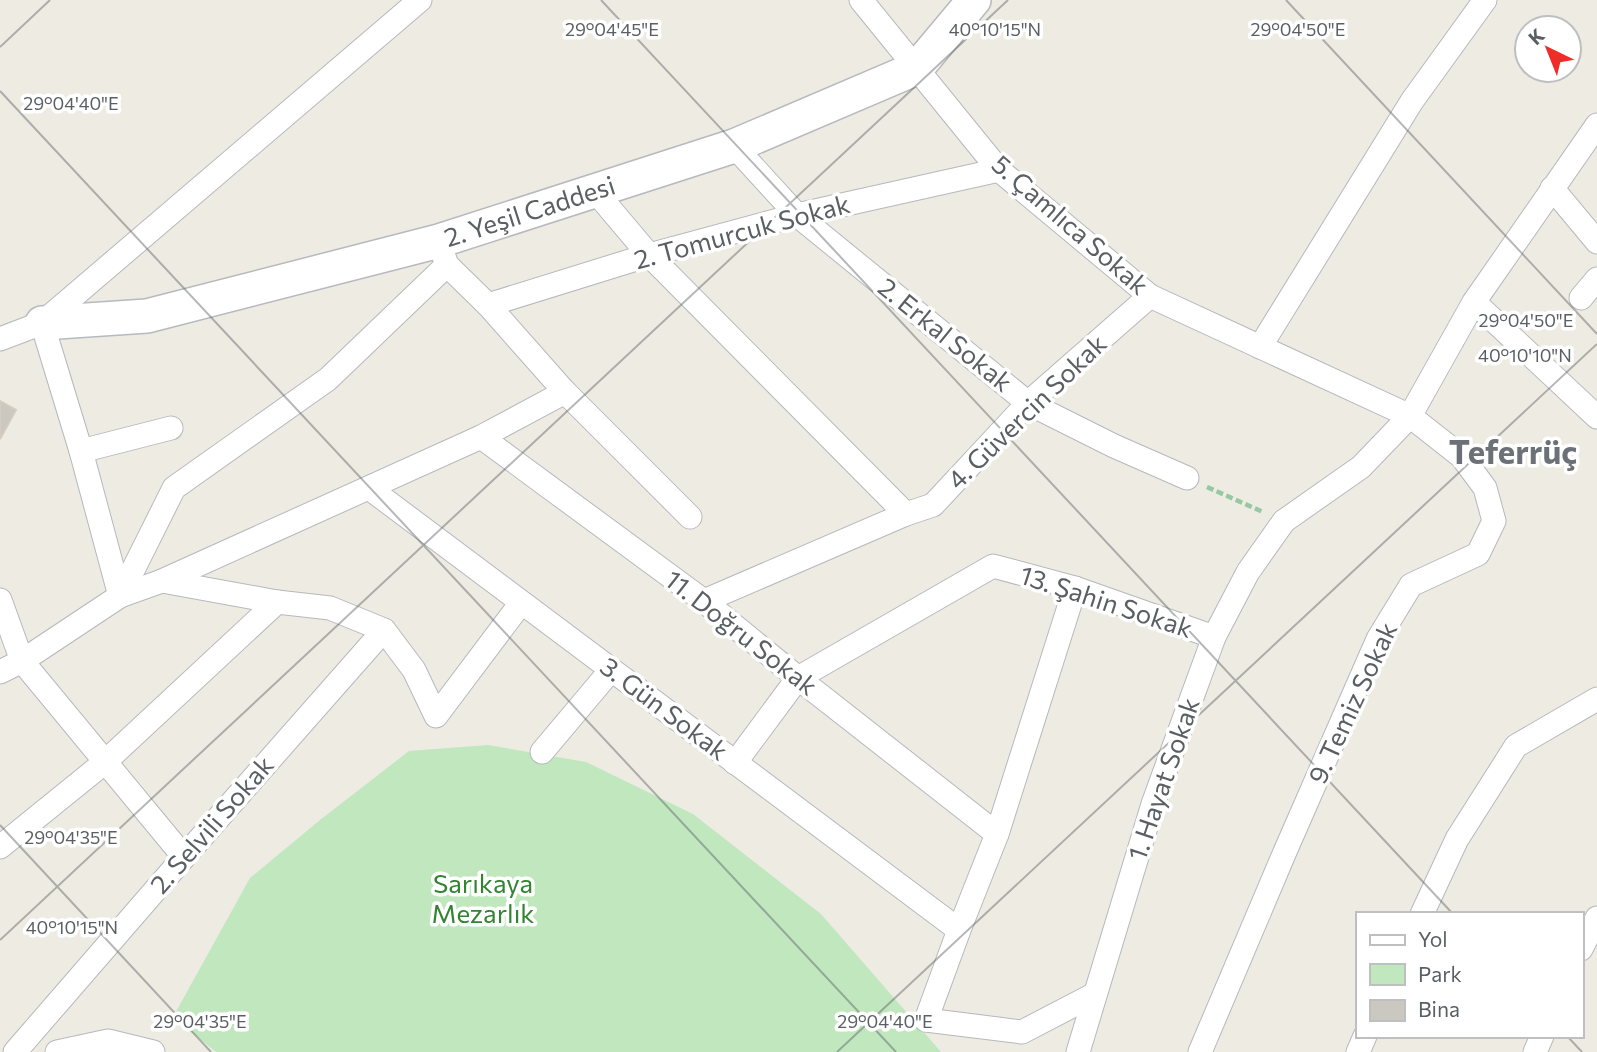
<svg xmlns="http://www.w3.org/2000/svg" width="1597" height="1052" font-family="Commissioner,sans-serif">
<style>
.green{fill:#c0e7be}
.building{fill:#cbc7c1;stroke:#d3ccc0;stroke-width:2}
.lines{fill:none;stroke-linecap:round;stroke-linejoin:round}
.minor-casing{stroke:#b5b9bd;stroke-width:25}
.secondary-casing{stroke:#b6babf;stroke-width:36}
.path{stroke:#96c8a2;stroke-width:4.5;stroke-dasharray:7 3.5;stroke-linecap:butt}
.minor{stroke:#fff;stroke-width:23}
.secondary{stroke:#fff;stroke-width:33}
.ticks{fill:none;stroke:#5a5f64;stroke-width:2;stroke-opacity:0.45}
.labels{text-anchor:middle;stroke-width:7;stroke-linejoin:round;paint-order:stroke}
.street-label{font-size:26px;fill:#5a5f64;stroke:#fff}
.park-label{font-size:26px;fill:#328431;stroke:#fff}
.district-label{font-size:33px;font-weight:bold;fill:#6b7176;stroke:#fff}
.ticks-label{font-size:18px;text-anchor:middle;fill:#5a5f64;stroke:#fff;stroke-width:7;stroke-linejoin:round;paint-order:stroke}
</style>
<rect width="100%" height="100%" fill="#eeebe2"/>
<polygon class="green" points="488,745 586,762 693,814 821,914 941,1052 216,1052 173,1017 250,878 320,820 409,751"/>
<polygon class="building" points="0,401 16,410 0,439"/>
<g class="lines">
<g class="minor-casing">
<g id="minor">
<polyline points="861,0 999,170 1150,296 1410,416 1462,457 1485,488 1494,521 1478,554 1411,585 1378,639 1284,854 1200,1052"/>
<polyline points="734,146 797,215 1028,403 1114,446 1187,478"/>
<polyline points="1552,188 1597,242"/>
<polyline points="595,191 649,255 906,514"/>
<polyline points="442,251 447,265 488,305 565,392 690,517"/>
<polyline points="1581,298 1597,279"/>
<polyline points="1474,302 1597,417"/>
<polyline points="488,305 649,255 797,215 999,170"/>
<polyline points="42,323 81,451 120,596"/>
<polyline points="0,339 42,323 420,0"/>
<polyline points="1260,347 1412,101 1485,0"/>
<polyline points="481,437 704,601 798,678 997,834"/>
<polyline points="81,451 171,428"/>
<polyline points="369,488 959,930"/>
<polyline points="162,581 481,437 565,392"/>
<polyline points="1075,588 997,834 959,930 926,1020 1022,1032 1095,994"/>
<polyline points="120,596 174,488 328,379 447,265"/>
<polyline points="0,600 22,661 184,857"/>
<polyline points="704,601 906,514 933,505 1028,403 1150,296"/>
<polyline points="0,672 22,661 120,596 162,581 277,602 330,608 384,630 414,670 436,716 521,603"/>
<polyline points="542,752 611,670"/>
<polyline points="735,763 798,678 993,566 1075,588 1214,637"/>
<polyline points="0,847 105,762 277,602"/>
<polyline points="1422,914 1457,839 1516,746 1597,699"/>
<polyline points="1581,949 1597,918"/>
<polyline points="15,1052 184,857 384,630"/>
<polyline points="57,1052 108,1041 153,1052"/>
<polyline points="1078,1052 1153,804 1214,637 1248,572 1284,521 1361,467 1410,416 1474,302 1597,125"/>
<polyline points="1358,1052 1365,1036"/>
<polyline points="1535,1052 1542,1036"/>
</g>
</g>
<g class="secondary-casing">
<g id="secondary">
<path id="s1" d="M42,323L147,316L439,241L734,146L917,68L974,0"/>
</g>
</g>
<polyline class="path" points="1207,487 1263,512"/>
<use href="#minor" class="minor"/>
<use href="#secondary" class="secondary"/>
</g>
<path class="ticks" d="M601,0L1453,914M1286,0L1597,334M0,47L50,0M0,91L896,1052M0,825L211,1052M0,940L1008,0M1567,1036L1582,1052M837,1052L1597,344"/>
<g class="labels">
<g class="street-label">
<text dy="9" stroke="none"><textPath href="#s1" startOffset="502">2. Yeşil Caddesi</textPath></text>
<text transform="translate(1070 225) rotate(41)" y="9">5. Çamlıca Sokak</text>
<text transform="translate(742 232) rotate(-15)" y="9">2. Tomurcuk Sokak</text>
<text transform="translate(945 335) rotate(39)" y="9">2. Erkal Sokak</text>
<text transform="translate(1027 412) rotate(-44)" y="9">4. Güvercin Sokak</text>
<text transform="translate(1106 602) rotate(18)" y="9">13. Şahin Sokak</text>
<text transform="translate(741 633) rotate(38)" y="9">11. Doğru Sokak</text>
<text transform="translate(1353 703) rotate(-65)" y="9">9. Temiz Sokak</text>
<text transform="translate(664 709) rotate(37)" y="9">3. Gün Sokak</text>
<text transform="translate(1164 779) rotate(-71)" y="9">1. Hayat Sokak</text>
<text transform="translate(212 825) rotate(-49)" y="9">2. Selvili Sokak</text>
</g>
<g class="park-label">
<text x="483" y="893">Sarıkaya<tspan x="483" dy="30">Mezarlık</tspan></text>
</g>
<g class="district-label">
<text x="1513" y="464">Teferrüç</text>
</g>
</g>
<g class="ticks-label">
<text x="995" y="36">40°10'15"N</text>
<text x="612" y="36">29°04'45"E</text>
<text x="1298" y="36">29°04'50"E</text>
<text x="71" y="110">29°04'40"E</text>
<text x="1526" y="327">29°04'50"E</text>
<text x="1525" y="362">40°10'10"N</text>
<text x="71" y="844">29°04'35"E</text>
<text x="72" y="934">40°10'15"N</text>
<text x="200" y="1028">29°04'35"E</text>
<text x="885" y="1028">29°04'40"E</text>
</g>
<rect x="1356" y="912" width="228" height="126" fill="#ffffff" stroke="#bdbfc1" stroke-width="2"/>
<rect x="1370" y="935" width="35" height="10" fill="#ffffff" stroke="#bdbfc1" stroke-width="2"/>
<text x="1418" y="947" font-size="21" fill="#5a5f64">Yol</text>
<rect x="1370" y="964" width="35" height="21" fill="#c0e7be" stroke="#bdbfc1" stroke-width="2"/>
<text x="1418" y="982" font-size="21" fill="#5a5f64">Park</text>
<rect x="1370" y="1000" width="35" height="21" fill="#cbc7c1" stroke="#bdbfc1" stroke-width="2"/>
<text x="1418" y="1017" font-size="21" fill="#5a5f64">Bina</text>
<g transform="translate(1548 49) rotate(317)"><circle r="33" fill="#ffffff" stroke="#bdbfc1" stroke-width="2"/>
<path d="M0-5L12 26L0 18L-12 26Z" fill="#ee2d28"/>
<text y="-10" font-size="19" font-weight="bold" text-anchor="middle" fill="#5a5f64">K</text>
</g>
</svg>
